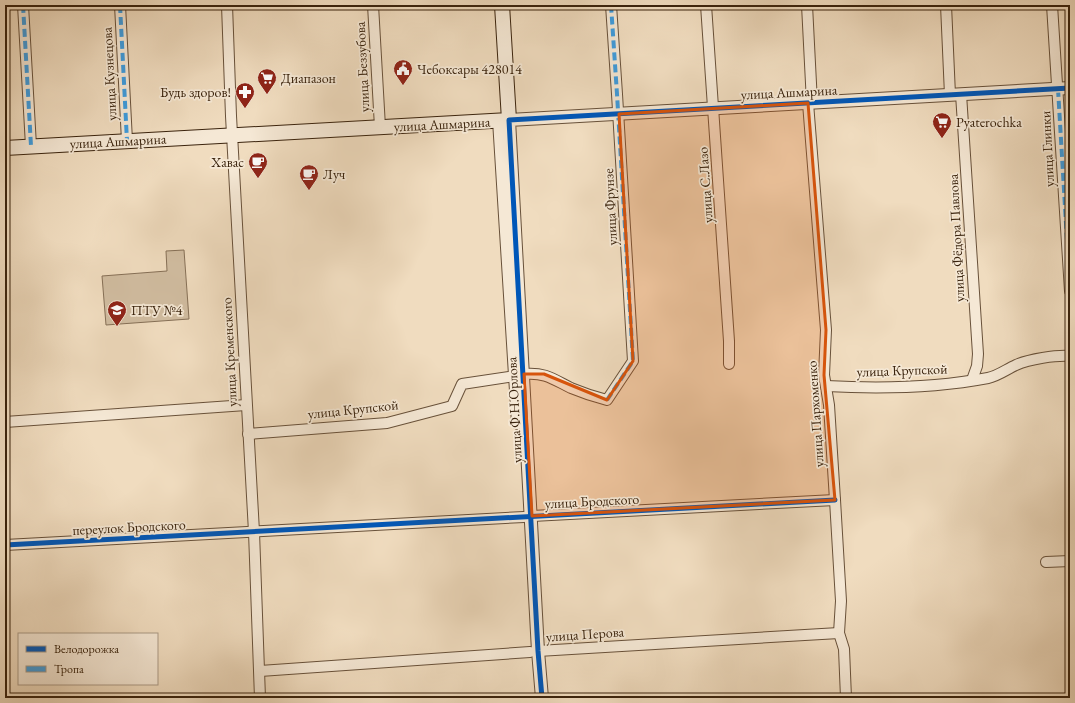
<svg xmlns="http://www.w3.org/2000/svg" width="1075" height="703" font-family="'EB Garamond',serif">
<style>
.green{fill:#d1bda1;stroke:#867057}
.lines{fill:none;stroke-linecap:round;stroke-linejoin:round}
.minor-casing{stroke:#68513a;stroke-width:12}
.tertiary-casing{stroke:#68513a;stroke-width:14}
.secondary-casing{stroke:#3a230d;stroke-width:16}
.minor{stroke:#f5e8d5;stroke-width:10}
.tertiary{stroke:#f5e8d5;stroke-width:12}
.secondary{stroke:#f5e8d5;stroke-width:14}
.quiet{stroke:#3e9cde;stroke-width:4;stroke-dasharray:8 4;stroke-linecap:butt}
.cycleway-casing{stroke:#f5e8d5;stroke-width:8}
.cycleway{stroke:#0057b8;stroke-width:5}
.marked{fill:#d7540c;fill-opacity:0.2;stroke:#d7540c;stroke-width:3;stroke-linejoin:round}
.labels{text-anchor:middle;stroke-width:3.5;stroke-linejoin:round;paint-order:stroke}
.street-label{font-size:14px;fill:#3a230d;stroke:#f5e8d5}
.poi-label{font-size:14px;fill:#3a230d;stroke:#f5e8d5;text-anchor:start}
</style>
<rect width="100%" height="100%" fill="#f0dcbf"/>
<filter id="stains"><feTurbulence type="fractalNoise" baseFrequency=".005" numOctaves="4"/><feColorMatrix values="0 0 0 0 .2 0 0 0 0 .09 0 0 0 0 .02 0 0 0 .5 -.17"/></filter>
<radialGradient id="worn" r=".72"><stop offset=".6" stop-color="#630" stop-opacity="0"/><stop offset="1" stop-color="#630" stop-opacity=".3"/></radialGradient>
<polygon class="green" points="184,250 189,319 106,325 102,276 167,271 166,251"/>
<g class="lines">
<g class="minor-casing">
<g id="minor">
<polyline points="23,5 31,146"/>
<polyline points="120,5 127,141"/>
<polyline points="227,5 231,116 254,532 260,698"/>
<polyline points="373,5 380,127"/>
<polyline points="706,5 729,341 729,364"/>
<polyline points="807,5 812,103"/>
<polyline points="946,5 950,95"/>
<polyline points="1052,5 1070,291"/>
<polyline points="961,94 978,354 977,366 972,380"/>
<polyline points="808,103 826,330 824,375 829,405 835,500 841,601 839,633 844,649 846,698"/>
<path d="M524,374C545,372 553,379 571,388C583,393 595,397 607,400L633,361L617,94L611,5"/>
<path d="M826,386C881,389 935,388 988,378C998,376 1007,369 1016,365C1029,359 1056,355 1070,356"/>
<polyline points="5,422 246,405"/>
<polyline points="248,434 387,423 452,406 462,384 515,376"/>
<polyline points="532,516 835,500"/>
<polyline points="5,545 524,517"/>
<polyline points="1046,562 1070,561"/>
<polyline points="538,651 839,633"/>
<polyline points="260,671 530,652"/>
</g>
</g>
<g class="tertiary-casing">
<g id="tertiary">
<polyline points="499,120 518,423"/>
<polyline points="542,698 538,651 509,120 1070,88"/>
</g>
</g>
<g class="secondary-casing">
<polyline id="secondary" points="5,148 509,120 502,5"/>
</g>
<use href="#minor" class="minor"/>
<use href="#tertiary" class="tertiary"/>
<use href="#secondary" class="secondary"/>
<g class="quiet">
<polyline points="23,5 31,146"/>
<polyline points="120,5 127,141"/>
<polyline points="1058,89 1070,291"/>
<polyline points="607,400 633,361 617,94 611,5"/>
</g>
<g class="cycleway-casing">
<g id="cycleway">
<polyline points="5,545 835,500"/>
<polyline points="542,698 538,651 509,120 1070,88"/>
</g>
</g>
<use href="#cycleway" class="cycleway"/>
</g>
<path class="marked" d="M808,103L826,330L824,375L835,500L532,516L524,374H544L607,400L633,361L619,114Z"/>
<defs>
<g id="civic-pin" transform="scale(1)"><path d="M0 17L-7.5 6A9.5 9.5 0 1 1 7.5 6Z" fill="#8f2418" stroke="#f5e8d5"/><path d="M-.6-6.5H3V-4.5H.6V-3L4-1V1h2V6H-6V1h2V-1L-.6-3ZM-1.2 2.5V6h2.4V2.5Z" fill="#fff"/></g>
<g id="supermarket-pin" transform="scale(1)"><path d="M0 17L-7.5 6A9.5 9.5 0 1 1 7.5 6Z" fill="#8f2418" stroke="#f5e8d5"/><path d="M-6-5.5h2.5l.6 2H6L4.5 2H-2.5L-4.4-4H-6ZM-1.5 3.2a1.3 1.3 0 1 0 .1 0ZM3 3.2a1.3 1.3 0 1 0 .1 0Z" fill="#fff"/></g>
<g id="pharmacy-pin" transform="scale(1)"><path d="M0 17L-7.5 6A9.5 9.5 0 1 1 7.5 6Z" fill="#8f2418" stroke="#f5e8d5"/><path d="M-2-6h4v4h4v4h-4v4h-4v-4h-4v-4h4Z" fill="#fff"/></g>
<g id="cafe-pin" transform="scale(1)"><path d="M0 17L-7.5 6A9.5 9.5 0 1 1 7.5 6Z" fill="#8f2418" stroke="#f5e8d5"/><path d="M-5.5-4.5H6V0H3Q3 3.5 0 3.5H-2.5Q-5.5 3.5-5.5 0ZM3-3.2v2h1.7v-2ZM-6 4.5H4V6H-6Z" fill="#fff"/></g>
<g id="university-pin" transform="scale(1)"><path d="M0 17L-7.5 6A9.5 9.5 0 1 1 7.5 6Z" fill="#8f2418" stroke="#f5e8d5"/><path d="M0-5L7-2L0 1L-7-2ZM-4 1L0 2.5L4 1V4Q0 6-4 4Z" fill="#fff"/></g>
</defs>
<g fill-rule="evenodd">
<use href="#civic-pin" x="403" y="69"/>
<use href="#supermarket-pin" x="267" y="78"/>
<use href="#pharmacy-pin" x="245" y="92"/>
<use href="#supermarket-pin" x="942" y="122"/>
<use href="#cafe-pin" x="258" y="162"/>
<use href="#cafe-pin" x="309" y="174"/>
<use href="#university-pin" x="117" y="310"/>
</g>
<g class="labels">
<g class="street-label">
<text transform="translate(362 67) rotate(-93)" y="5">улица Беззубова</text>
<text transform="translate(109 74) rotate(-93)" y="5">улица Кузнецова</text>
<text transform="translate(789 92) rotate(-3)" y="5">улица Ашмарина</text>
<text transform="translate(442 124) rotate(-3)" y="5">улица Ашмарина</text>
<text transform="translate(118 141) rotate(-3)" y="5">улица Ашмарина</text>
<text transform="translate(1047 149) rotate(-93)" y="5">улица Глинки</text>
<text transform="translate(705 185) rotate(-94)" y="5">улица С.Лазо</text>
<text transform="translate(610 207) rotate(-93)" y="5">улица Фрунзе</text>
<text transform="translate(956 238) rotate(-93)" y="5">улица Фёдора Павлова</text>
<text transform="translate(229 352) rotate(-93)" y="5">улица Кременского</text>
<text transform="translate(902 370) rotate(-2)" y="5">улица Крупской</text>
<text transform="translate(353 409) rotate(-6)" y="5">улица Крупской</text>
<text transform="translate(514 410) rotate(-93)" y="5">улица Ф.Н.Орлова</text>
<text transform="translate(815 414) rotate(-94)" y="5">улица Пархоменко</text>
<text transform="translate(592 501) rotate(-3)" y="5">улица Бродского</text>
<text transform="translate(129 527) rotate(-3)" y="5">переулок Бродского</text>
<text transform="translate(585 634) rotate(-4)" y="5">улица Перова</text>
</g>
<g class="poi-label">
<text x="417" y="74">Чебоксары 428014</text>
<text x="281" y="83">Диапазон</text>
<text x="231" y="97" text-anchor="end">Будь здоров!</text>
<text x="956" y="127">Pyaterochka</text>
<text x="244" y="167" text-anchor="end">Хавас</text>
<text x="323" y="179">Луч</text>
<text x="131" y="315">ПТУ №4</text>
</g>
</g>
<rect width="1075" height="703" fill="none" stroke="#f0dcbf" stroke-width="20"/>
<rect x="6" y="6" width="1063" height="691" fill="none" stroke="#3a230d" stroke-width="2"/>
<rect x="10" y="10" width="1055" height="683" fill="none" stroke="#3a230d"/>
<rect x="18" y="633" width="140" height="52" fill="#f5e8d5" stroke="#aa9985"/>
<rect x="26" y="646" width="20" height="6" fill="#0057b8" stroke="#aa9985"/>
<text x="54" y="653" font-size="12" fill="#3a230d">Велодорожка</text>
<rect x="26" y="666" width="20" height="6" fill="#3e9cde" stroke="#aa9985"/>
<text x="54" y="673" font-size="12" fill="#3a230d">Тропа</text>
<rect width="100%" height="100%" filter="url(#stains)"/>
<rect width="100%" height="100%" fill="url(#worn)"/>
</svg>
